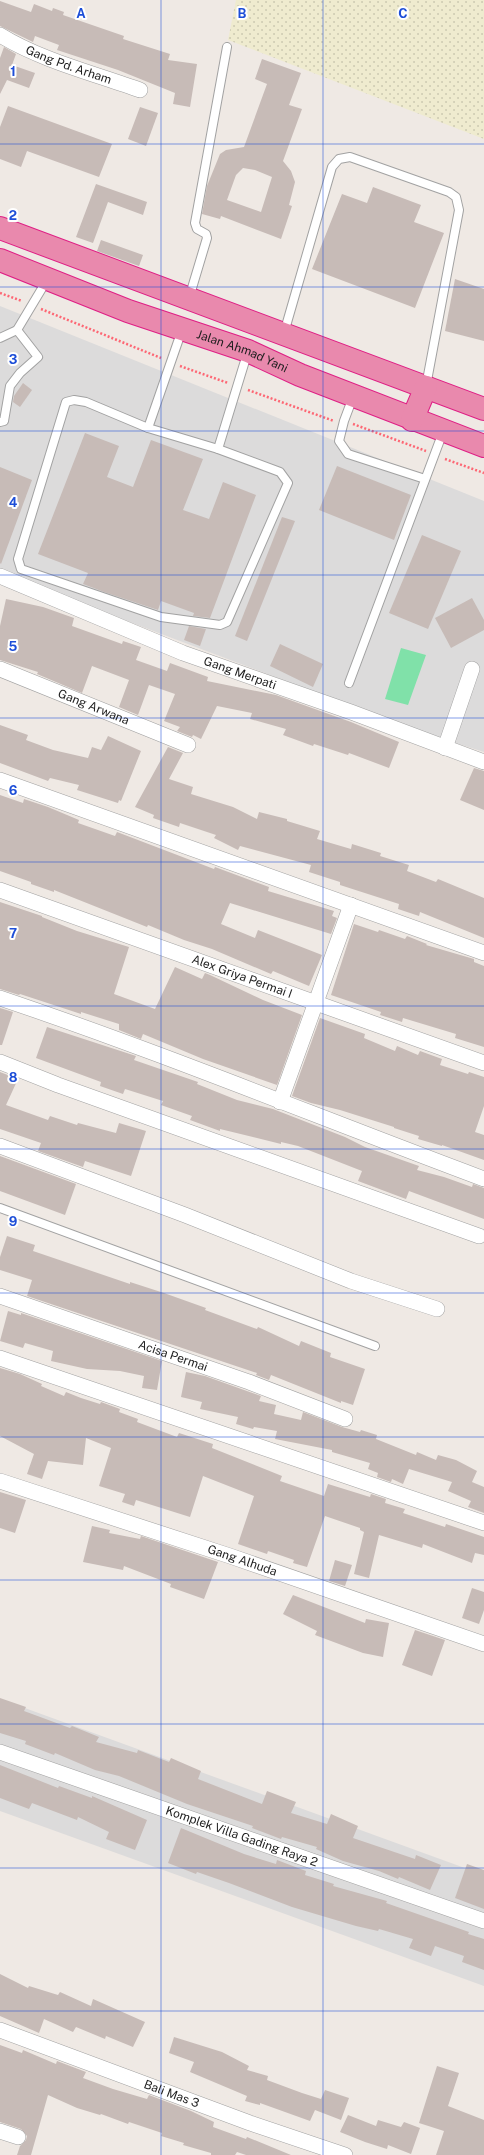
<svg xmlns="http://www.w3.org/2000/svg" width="484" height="2155" font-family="'Public Sans',sans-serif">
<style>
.residential{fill:#dcdbdb}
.farmland{fill:url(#farmland-dots)}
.pitch{fill:#80e1a9}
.building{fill:#c7bbb7;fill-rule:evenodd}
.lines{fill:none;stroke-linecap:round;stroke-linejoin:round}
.lane-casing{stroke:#a2a2a2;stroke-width:10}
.street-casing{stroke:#a2a2a2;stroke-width:16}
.highway-casing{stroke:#df1f85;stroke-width:24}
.path{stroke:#fd6774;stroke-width:2.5;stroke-dasharray:2 2;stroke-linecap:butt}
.lane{stroke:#fff;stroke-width:8}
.street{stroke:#fff;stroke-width:15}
.highway{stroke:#e989ad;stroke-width:22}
.grid{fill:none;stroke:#1d4ed8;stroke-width:1;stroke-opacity:0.55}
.labels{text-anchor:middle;stroke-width:4;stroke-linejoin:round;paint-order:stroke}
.street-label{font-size:12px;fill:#1e1e1e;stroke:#fff}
.grid-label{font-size:13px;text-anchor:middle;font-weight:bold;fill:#1d4ed8;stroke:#fff;stroke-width:4;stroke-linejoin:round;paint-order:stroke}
</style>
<defs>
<pattern id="farmland-dots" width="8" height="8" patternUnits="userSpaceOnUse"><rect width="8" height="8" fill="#efebcf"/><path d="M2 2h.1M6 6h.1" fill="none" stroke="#ccc9b1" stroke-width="1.8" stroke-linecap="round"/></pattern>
</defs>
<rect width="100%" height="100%" fill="#efe9e4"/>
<g class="residential">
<polygon points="0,306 484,501 484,752 415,730 0,573"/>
<polygon points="0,1699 484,1875 484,1986 0,1811"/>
</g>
<polygon class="farmland" points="236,0 484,0 484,139 228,40"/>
<polygon class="pitch" points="401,648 426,655 408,705 385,699"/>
<g class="building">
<polygon points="0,1 31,12 34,4 52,11 53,8 64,12 63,15 124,36 123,39 170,54 168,60 197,64 190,107 173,104 175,93 118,70 57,50 59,45 35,36 33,42 0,26"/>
<polygon points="4,47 16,54 12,65 35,73 29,88 7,80 0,94 0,58"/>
<path d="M262,59L301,73L289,105L302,109L283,161L291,171L295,182L289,205L292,206L281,239L221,216L220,219L202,214L207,186L220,154L226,150L244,147L267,84L255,79ZM243,168L255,170L272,177L261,212L227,200L236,175Z"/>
<polygon points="8,106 112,144 99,177 27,151 21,167 0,159 0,127"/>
<polygon points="140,107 158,113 146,146 128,139"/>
<polygon points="96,184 147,202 143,215 108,202 93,243 76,237"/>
<polygon points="373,187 421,205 414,222 444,233 415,308 312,269 342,194 367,203"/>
<polygon points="101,240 143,255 139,266 97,251"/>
<polygon points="455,279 484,289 484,341 445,331"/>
<polygon points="23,383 32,390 20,407 13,402 14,396"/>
<polygon points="85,433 119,446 107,477 133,487 151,440 203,459 183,510 209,519 223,482 256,495 210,618 193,616 194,613 161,601 158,610 104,592 83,584 88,573 38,554"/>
<polygon points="337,466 411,495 394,540 319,510"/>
<polygon points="0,467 32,480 1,564 0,563"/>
<polygon points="282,517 295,521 247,641 235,636"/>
<polygon points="422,535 461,551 428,629 389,613"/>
<polygon points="472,598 484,620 484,630 451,648 435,618"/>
<polygon points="6,599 43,607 74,618 72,626 122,644 123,641 141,647 136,660 167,671 170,663 208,677 207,681 276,695 351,722 399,742 389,768 349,753 348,755 314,744 313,746 283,735 286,729 250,719 252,713 217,706 201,739 193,735 192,737 177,731 180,727 164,721 175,694 149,685 138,715 119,707 129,680 92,666 82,693 37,674 38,672 0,660 0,626"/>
<polygon points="189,626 206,629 200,646 184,640"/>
<polygon points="280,644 323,664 313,687 270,666"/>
<polygon points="0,725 28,735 26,740 53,750 88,758 92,747 101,750 108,736 141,751 121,801 119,800 118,803 77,790 79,785 50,778 48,781 0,763"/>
<polygon points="168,747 183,753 169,779 193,787 191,794 233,807 257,819 259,812 287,819 287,821 320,831 317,839 351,849 352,844 381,853 380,856 409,865 407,871 436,882 438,879 484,898 484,938 420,912 419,916 398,909 399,904 340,885 340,882 309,872 311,865 240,846 238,850 214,838 216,835 180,823 179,827 153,818 154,815 135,807"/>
<polygon points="474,768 484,771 484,810 460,800"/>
<polygon points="0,795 23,803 24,799 48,807 79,820 78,823 115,836 117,832 214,869 215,867 269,887 268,891 334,911 332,916 337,918 331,934 230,903 221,924 255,938 258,930 322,955 309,986 273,971 271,974 212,949 184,940 148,925 147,927 54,890 54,892 31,884 31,882 0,871"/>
<polygon points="0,902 42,916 42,917 77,931 129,947 114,994 155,1009 175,967 202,979 205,973 210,975 263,1000 302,1015 277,1085 203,1059 143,1034 141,1039 119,1030 119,1024 81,1012 81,1014 20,994 19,995 0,989"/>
<polygon points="354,924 378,932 379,930 405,939 407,936 427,944 426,945 474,959 474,962 484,966 484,1047 455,1038 456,1034 403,1018 402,1022 380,1015 381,1012 331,995"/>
<polygon points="0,1008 13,1012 2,1045 0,1045"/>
<polygon points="320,1018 365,1034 364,1038 395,1051 397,1046 418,1055 420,1051 442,1059 440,1065 468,1074 469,1072 484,1077 484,1106 475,1132 484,1135 484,1160 442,1145 442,1146 418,1139 419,1136 394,1128 394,1127 340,1110 311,1103 292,1096"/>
<polygon points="47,1027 136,1056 134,1060 198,1082 197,1084 237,1100 273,1109 345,1137 365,1147 419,1166 417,1170 444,1177 472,1187 473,1184 484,1188 484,1219 409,1191 406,1199 358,1181 362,1171 298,1146 281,1142 281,1144 220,1129 220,1131 190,1120 192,1116 161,1105 163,1101 125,1089 123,1094 100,1086 101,1082 36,1058"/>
<polygon points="0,1072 18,1079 6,1105 48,1120 50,1116 77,1125 78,1123 116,1133 119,1123 146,1131 131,1176 85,1161 83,1167 38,1151 41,1143 0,1129"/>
<polygon points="0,1156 76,1184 65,1215 0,1191"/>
<polygon points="7,1236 35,1245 33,1251 130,1284 130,1282 164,1293 206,1308 205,1310 257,1329 258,1327 299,1346 301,1341 331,1353 330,1357 365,1369 353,1405 341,1401 341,1403 271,1375 269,1380 256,1375 257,1373 27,1296 32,1280 0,1270 0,1257"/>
<polygon points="8,1311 21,1315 21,1313 162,1361 157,1390 142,1388 144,1376 120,1371 87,1369 51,1361 53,1351 25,1343 23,1348 0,1341"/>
<polygon points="0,1368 20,1374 42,1384 41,1386 64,1396 66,1392 81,1398 100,1404 101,1402 120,1409 119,1412 138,1419 137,1422 177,1437 179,1433 213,1444 212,1448 282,1476 280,1481 324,1496 328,1484 370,1497 371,1494 386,1499 385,1503 405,1509 403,1513 445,1527 446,1524 484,1537 484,1555 475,1553 472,1563 423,1544 422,1548 379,1535 369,1578 354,1574 364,1532 360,1530 360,1528 325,1516 307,1567 293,1563 294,1560 268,1551 267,1554 238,1544 254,1496 203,1476 190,1517 136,1500 134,1506 122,1502 125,1494 99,1486 111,1448 86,1438 83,1465 48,1461 42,1479 27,1474 34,1454 0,1436"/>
<polygon points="186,1372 205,1376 261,1396 259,1401 276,1405 274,1414 301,1420 303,1412 342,1427 360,1432 361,1430 377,1435 376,1439 416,1455 417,1452 436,1460 438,1455 456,1460 477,1471 472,1482 484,1487 484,1513 468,1507 471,1501 448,1491 452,1482 409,1469 403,1484 392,1479 391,1482 377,1477 378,1473 368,1469 370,1463 332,1452 332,1450 275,1439 277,1431 254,1427 253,1429 236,1424 238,1417 200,1409 202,1402 181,1397"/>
<polygon points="0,1492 26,1500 15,1533 0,1528"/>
<polygon points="92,1526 110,1530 109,1533 140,1539 141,1536 218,1562 204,1599 170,1587 171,1584 124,1566 123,1570 83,1562"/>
<polygon points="335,1560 352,1565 345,1586 329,1581"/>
<polygon points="472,1588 484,1592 484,1610 479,1624 462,1618"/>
<polygon points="293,1595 365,1623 366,1619 389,1623 383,1657 363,1653 315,1635 317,1631 283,1614"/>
<polygon points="415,1630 445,1640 432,1676 402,1665"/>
<polygon points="0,1698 26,1707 24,1711 70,1728 72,1726 99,1737 96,1742 137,1753 138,1750 169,1762 171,1758 201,1771 198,1779 262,1804 267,1791 296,1802 291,1813 327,1824 331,1814 358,1826 353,1838 415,1859 416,1855 441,1865 430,1890 399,1877 398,1879 379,1871 343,1861 316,1849 317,1847 282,1837 281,1839 252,1828 253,1826 187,1804 119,1776 95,1770 55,1753 54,1755 25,1744 26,1741 0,1733"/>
<polygon points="0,1765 58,1788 59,1786 92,1798 92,1796 147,1820 135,1850 106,1839 109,1832 78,1817 77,1820 32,1803 29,1809 0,1798"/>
<polygon points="181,1828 244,1854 276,1864 277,1860 306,1871 305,1875 334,1884 333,1886 387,1901 386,1903 469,1932 468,1934 484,1939 484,1970 462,1962 464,1956 435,1946 431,1956 409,1948 413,1939 379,1929 378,1931 356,1926 292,1907 229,1883 197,1872 196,1874 168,1863"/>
<polygon points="467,1864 484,1870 484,1909 455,1898"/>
<polygon points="0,1974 28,1988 29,1986 58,1995 60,1992 91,2006 93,1999 145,2022 133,2047 106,2036 105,2039 76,2027 73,2032 44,2019 39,2033 0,2016"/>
<polygon points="174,2037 222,2052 249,2066 247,2070 268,2076 267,2080 302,2093 321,2099 325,2090 349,2098 341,2120 315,2110 310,2121 260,2103 260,2105 245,2101 247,2096 190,2072 194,2062 169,2053"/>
<polygon points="0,2045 22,2053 23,2050 56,2064 57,2061 86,2072 83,2078 113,2089 147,2099 149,2095 191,2111 214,2122 213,2127 246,2139 247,2137 291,2155 246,2155 237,2152 235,2155 211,2155 211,2153 183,2145 184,2143 161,2136 162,2133 129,2122 128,2124 101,2114 100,2115 77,2108 48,2095 31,2155 17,2155 20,2146 26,2140 27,2136 21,2129 0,2122"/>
<polygon points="437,2066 459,2073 448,2106 484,2120 484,2155 436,2155 444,2131 419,2123"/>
<polygon points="348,2115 376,2126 378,2120 401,2127 404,2122 420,2128 411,2154 388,2145 387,2149 365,2142 340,2132"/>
</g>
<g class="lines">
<g class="lane-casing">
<g id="lane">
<polyline points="189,298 207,238 206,234 197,229 195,223 227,47"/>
<polyline points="284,333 332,167 339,159 350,157 449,192 456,197 459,210 426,386"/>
<polyline points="0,338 17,330 47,280"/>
<polyline points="353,397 344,421 339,441 348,454 425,479"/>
<polygon points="74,400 86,402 148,428 218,449 280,472 288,483 227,622 220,625 161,617 21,569 18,559 66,402"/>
<polyline points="0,422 4,421 10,386 20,373 38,357 17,330"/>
<polyline points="148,428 182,330"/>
<polyline points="218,449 248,351"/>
<polyline points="349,683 443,432"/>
<polyline points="0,1208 375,1346"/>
</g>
</g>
<g class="street-casing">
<g id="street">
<path id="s1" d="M0,35C40,60 96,74 140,90"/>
<path id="s2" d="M0,576L183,653L351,712L484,762"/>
<path id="s3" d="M0,669L188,745"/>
<polyline points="445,748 472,669"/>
<polyline points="0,780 484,953"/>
<path id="s4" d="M0,890L484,1063"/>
<path d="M0,998C163,1053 323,1119 484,1179"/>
<polyline points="0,1062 58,1085 479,1236"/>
<polyline points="280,1102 351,905"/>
<polyline points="0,1146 185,1215 351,1281 437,1309"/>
<path id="s5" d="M0,1296L249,1382L345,1419"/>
<polyline points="0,1358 484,1523"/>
<path id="s6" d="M0,1481L230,1556L484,1644"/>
<path id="s7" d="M0,1752L484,1921"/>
<path id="s8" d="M0,2030L250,2123L345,2155"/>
<polyline points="0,2131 18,2137"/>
</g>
</g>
<g class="highway-casing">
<g id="highway">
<polyline points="0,228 484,409"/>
<path id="s9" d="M0,260L128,311L248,351L300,375L484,446"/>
<polyline points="412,420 426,387"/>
</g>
</g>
<g class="path">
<polyline points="0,293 22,301"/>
<polyline points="41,309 161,358"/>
<polyline points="180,366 228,383"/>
<polyline points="248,390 334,421"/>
<polyline points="353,424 426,451"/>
<polyline points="445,459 484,473"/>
</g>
<use href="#lane" class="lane"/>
<use href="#street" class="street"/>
<use href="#highway" class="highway"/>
</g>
<path class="grid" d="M161,0V2155M323,0V2155M0,144H484M0,287H484M0,431H484M0,575H484M0,718H484M0,862H484M0,1006H484M0,1149H484M0,1293H484M0,1437H484M0,1580H484M0,1724H484M0,1868H484M0,2011H484"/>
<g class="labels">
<g class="street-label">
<text dy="4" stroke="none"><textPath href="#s1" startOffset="75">Gang Pd. Arham</textPath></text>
<text dy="4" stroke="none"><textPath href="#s9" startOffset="259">Jalan Ahmad Yani</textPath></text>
<text dy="4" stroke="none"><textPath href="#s2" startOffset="259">Gang Merpati</textPath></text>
<text dy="4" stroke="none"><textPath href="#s3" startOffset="101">Gang Arwana</textPath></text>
<text dy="4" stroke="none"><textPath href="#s4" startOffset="257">Alex Griya Permai I</textPath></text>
<text dy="4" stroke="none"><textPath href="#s5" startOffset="183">Acisa Permai</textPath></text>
<text dy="4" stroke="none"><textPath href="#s6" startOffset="255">Gang Alhuda</textPath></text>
<text dy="4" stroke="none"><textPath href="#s7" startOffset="256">Komplek Villa Gading Raya 2</textPath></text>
<text dy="4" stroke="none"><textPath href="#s8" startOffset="183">Bali Mas 3</textPath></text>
</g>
</g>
<g class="grid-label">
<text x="81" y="18">A</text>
<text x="242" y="18">B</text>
<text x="403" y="18">C</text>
<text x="13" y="76">1</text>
<text x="13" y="220">2</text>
<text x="13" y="364">3</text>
<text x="13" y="507">4</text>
<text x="13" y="651">5</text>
<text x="13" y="795">6</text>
<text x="13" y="938">7</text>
<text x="13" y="1082">8</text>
<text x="13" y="1226">9</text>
</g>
</svg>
